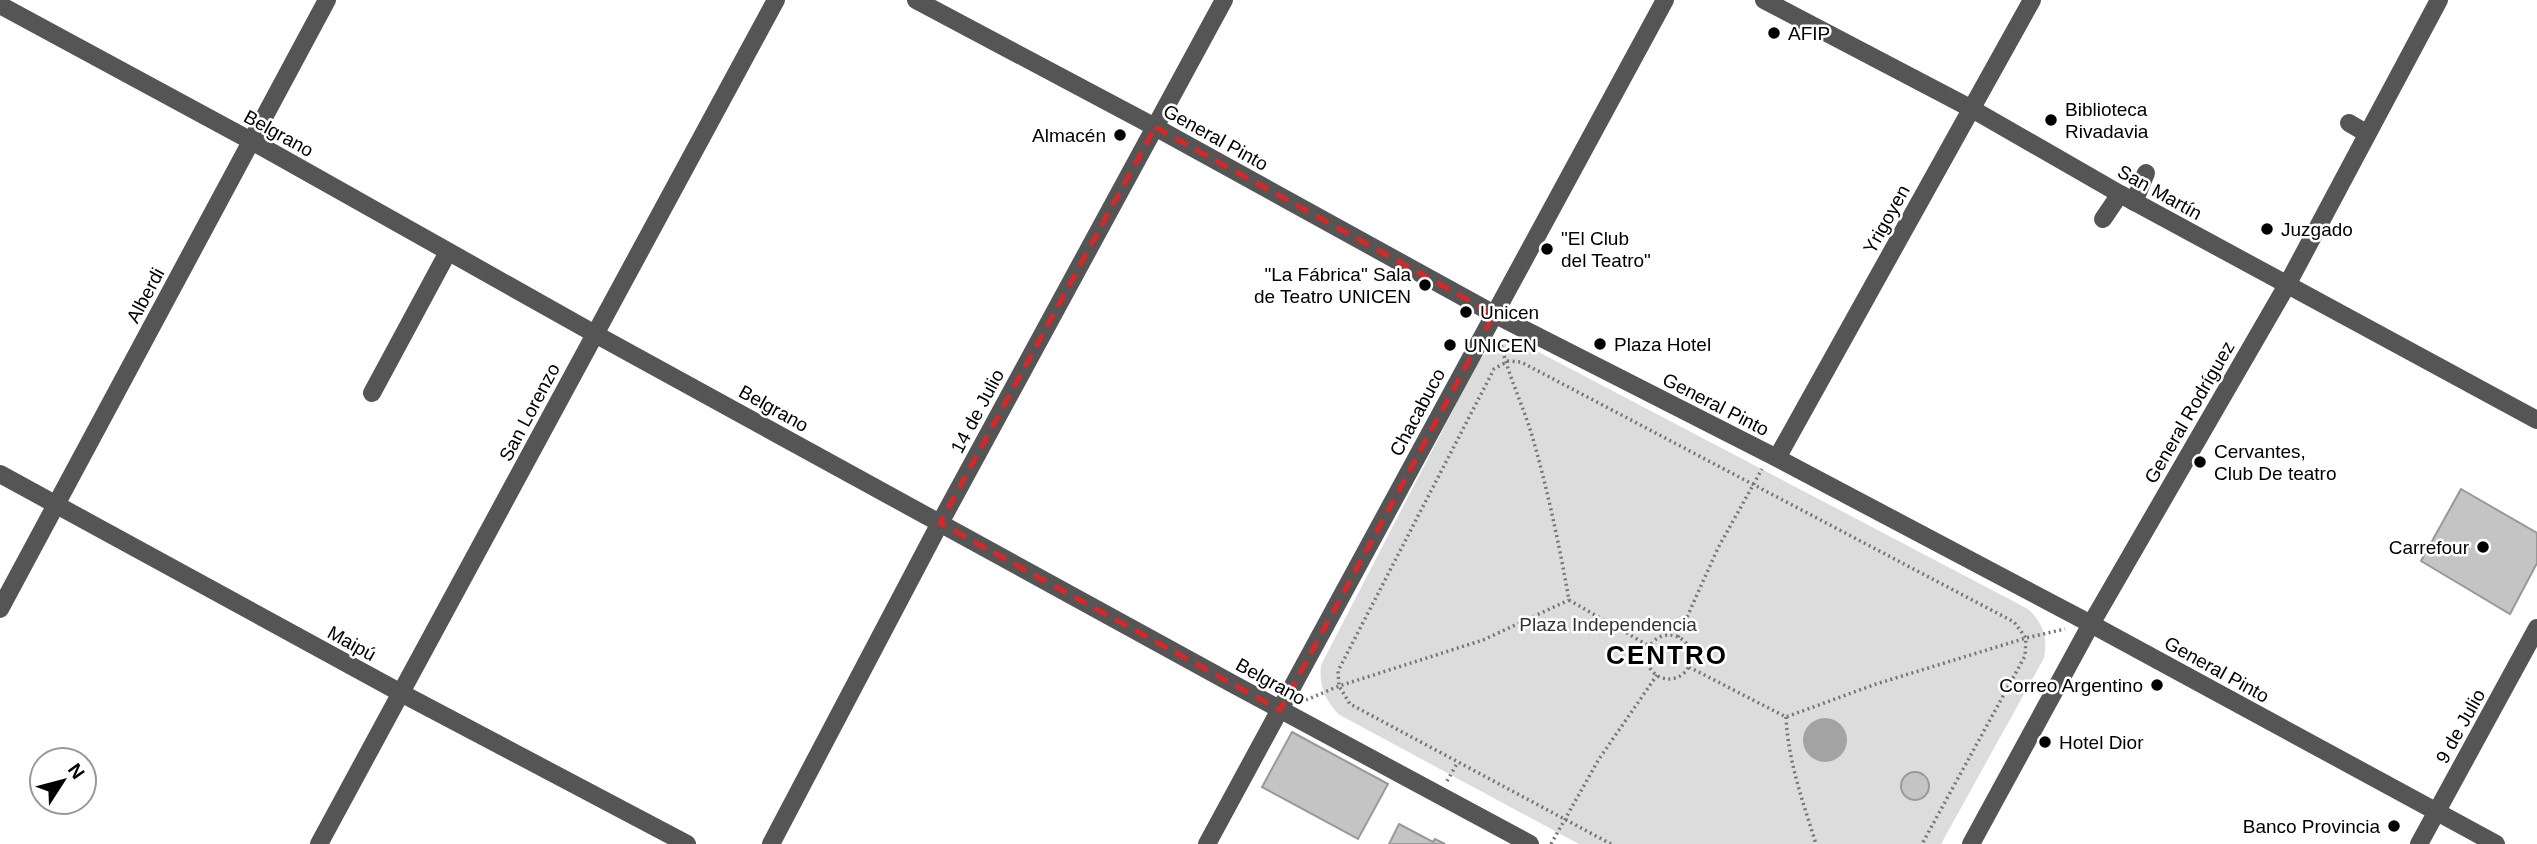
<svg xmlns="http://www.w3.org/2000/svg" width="2537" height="844" font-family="Helvetica,sans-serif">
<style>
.green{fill:#dcdcdc}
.water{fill:#a3a3a3}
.building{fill:#c4c4c4;stroke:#999;stroke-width:2}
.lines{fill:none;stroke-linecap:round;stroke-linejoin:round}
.path{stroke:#777;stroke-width:3.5;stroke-dasharray:2 3.5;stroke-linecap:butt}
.minor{stroke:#555;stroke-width:18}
.marked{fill:none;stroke:#d62828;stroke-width:5;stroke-dasharray:14 9;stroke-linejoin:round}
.poi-dot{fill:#000;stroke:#fff;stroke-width:2.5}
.labels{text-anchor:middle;stroke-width:5;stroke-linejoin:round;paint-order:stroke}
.poi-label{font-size:19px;fill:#000;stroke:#fff;text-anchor:start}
.street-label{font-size:19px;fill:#000;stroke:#fff}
.park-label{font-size:19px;fill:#333;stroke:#fff}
.district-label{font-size:26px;font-weight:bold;letter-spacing:2px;fill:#000;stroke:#fff}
</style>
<rect width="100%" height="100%" fill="#fff"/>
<path class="green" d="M1516,342L1531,348L2028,609C2043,623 2048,638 2044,658L1941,844H1579L1338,714C1324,698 1319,686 1321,665L1479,360C1491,348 1500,343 1516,342Z"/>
<circle class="water" cx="1825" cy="740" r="22"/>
<g class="building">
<polygon points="2461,489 2537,533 2537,563 2510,614 2421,561"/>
<polygon points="1292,732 1388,784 1358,839 1262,787"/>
<circle cx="1915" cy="786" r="14"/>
<polygon points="1399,824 1433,842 1435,839 1445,844 1389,844"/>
</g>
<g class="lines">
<g class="path">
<path d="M1500,340C1507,372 1521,401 1531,432C1547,487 1559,543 1569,600"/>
<polyline points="1569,600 1651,647"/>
<circle cx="1669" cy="657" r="22"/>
<polyline points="1678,637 1718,548 1762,469"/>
<polyline points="1689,667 1786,717 1876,684 2026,638 2065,629"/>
<polyline points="1306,700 1339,686 1483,640 1569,600"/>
<path d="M1786,717C1788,761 1803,802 1816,844"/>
<polyline points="1447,781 1458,762"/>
<polyline points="1551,844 1599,759 1657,675"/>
<polyline points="1611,844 1350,704 1339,686 1338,671 1494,369 1508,361 1521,362 2014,622 2026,638 2025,656 1922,844"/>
</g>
<g class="minor">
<polyline points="916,0 1155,127 1494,314 1777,458 2091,624 2496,844"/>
<polyline points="1764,0 1972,109 2120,194 2537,420"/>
<polyline points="0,5 266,149 595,334 1233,684 1530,844"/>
<polyline points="2349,123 2366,133"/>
<polyline points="2134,202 2146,173"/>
<polyline points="2103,219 2120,194"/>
<polyline points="372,393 448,252"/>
<polyline points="1777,458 2032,0"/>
<polyline points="0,474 401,693 687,844"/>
<polyline points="0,609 327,0"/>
<polyline points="319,844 776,0"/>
<polyline points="771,844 940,523 1224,0"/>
<polyline points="1207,844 1665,0"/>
<polyline points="1971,844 2091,624 2287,285 2439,0"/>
<polyline points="2419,844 2537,628"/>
</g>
</g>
<path class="marked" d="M1155,127L1494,314L1280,710L940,523Z"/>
<g class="poi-dot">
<circle cx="1774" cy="33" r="7"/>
<circle cx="2051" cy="120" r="7"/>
<circle cx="1120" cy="135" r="7"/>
<circle cx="2267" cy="229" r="7"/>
<circle cx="1547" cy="249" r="7"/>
<circle cx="1425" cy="285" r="7"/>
<circle cx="1466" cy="312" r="7"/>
<circle cx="1600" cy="344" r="7"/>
<circle cx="1450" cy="345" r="7"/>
<circle cx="2200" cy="462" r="7"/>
<circle cx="2483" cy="547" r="7"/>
<circle cx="2157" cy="685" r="7"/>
<circle cx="2045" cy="742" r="7"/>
<circle cx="2394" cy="826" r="7"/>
</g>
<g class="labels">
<g class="poi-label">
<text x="1788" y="40">AFIP</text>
<text x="2065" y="116">Biblioteca<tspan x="2065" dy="22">Rivadavia</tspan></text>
<text x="1106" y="142" text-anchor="end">Almacén</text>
<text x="2281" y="236">Juzgado</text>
<text x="1561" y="245">"El Club<tspan x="1561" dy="22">del Teatro"</tspan></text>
<text x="1411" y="281" text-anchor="end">"La Fábrica" Sala<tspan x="1411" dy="22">de Teatro UNICEN</tspan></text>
<text x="1480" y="319">Unicen</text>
<text x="1614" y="351">Plaza Hotel</text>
<text x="1464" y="352">UNICEN</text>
<text x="2214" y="458">Cervantes,<tspan x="2214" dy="22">Club De teatro</tspan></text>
<text x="2469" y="554" text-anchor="end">Carrefour</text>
<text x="2143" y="692" text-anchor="end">Correo Argentino</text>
<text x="2059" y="749">Hotel Dior</text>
<text x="2380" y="833" text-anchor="end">Banco Provincia</text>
</g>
<g class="street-label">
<text transform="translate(279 133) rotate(29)" y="7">Belgrano</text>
<text transform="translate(1216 137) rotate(29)" y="7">General Pinto</text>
<text transform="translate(2160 192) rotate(29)" y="7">San Martín</text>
<text transform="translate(1886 219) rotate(-61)" y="7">Yrigoyen</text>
<text transform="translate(145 295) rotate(-62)" y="7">Alberdi</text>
<text transform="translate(1716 404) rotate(27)" y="7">General Pinto</text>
<text transform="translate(774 408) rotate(29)" y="7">Belgrano</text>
<text transform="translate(977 411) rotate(-62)" y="7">14 de Julio</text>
<text transform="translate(529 412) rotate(-62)" y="7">San Lorenzo</text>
<text transform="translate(1417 412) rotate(-62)" y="7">Chacabuco</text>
<text transform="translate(2189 412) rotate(-60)" y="7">General Rodríguez</text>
<text transform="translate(352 643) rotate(29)" y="7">Maipú</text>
<text transform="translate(2217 669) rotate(29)" y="7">General Pinto</text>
<text transform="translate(1271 681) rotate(29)" y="7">Belgrano</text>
<text transform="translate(2460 726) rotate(-61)" y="7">9 de Julio</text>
</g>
<g class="park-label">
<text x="1608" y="631">Plaza Independencia</text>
</g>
<g class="district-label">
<text x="1667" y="664">CENTRO</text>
</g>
</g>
<g transform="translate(63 781) rotate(54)"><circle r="33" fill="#ffffff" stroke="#999999" stroke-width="2"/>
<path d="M0-5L12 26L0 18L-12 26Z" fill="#000000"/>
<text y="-10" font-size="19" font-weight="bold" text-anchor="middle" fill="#000000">N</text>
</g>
</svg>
